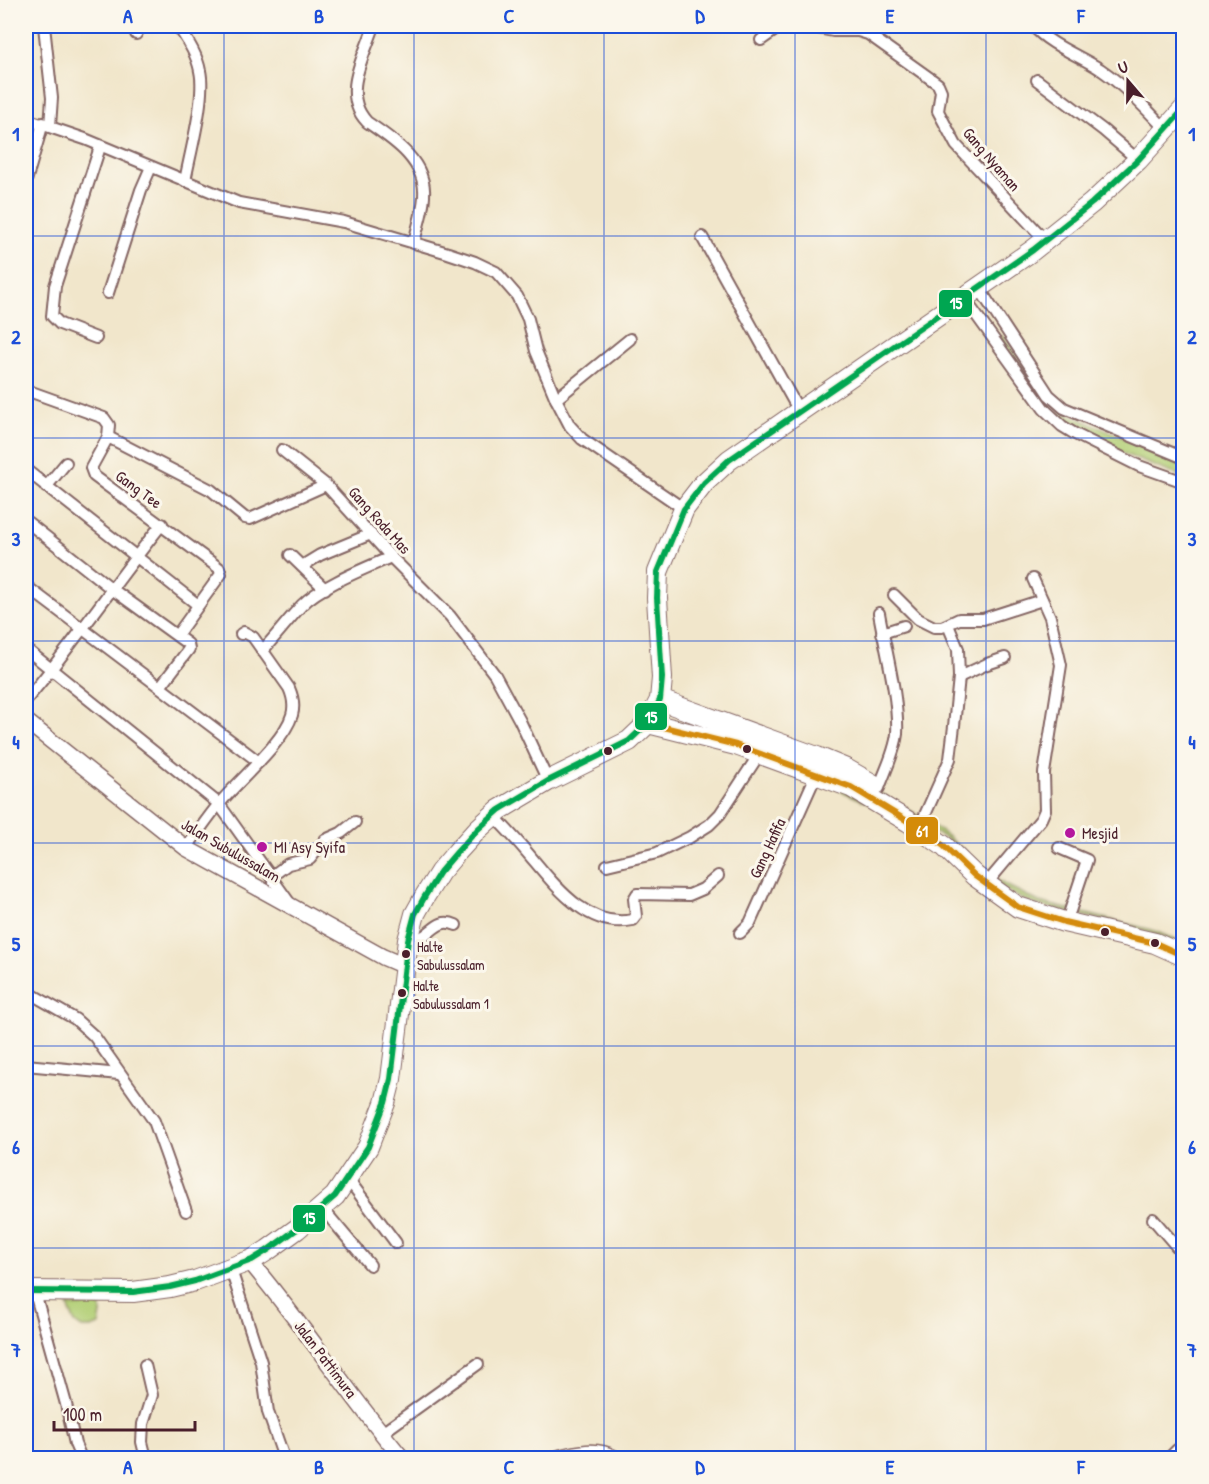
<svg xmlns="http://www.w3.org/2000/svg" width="1209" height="1484" font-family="'Patrick Hand',sans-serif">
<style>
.green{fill:#b2cf76;stroke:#7e7750;stroke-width:1.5}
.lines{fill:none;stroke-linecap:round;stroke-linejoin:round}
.street-casing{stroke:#846563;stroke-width:14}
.secondary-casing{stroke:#846563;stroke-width:18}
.highway-casing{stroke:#846563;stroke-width:22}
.street{stroke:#fff;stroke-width:10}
.secondary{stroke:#fff;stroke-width:15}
.highway{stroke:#fff;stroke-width:20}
.bus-1-casing{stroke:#fbf7ec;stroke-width:10}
.bus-2-casing{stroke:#fbf7ec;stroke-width:10}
.bus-1{stroke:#d48b09;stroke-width:6}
.bus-2{stroke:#00a651;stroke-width:6}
.grid{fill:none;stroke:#1d4ed8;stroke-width:1.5;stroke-opacity:0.55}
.bus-dot{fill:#4a1f2b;stroke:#fbf7ec;stroke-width:2}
.poi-dot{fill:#b5179e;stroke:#fbf7ec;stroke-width:2}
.labels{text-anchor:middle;stroke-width:6;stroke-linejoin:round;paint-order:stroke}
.bus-label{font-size:14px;fill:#4a1f2b;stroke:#fbf7ec;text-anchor:start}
.street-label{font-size:16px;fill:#4a1f2b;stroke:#fbf7ec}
.poi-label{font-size:16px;fill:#4a1f2b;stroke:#fbf7ec;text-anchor:start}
.line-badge{stroke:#fbf7ec;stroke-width:2}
.badge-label{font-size:16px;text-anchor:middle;font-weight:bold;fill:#fff}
.neatline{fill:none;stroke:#1d4ed8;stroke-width:2}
.grid-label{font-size:20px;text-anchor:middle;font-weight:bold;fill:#1d4ed8}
</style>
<rect width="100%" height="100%" fill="#fbf7ec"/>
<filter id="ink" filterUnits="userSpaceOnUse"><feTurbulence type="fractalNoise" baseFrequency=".0167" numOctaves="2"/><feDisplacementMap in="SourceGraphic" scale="12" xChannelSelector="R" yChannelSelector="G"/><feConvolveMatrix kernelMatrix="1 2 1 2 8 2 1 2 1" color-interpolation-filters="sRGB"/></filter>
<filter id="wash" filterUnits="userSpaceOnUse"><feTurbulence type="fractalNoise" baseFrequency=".008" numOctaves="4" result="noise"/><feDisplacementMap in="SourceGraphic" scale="24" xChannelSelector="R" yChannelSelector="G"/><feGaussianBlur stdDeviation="1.35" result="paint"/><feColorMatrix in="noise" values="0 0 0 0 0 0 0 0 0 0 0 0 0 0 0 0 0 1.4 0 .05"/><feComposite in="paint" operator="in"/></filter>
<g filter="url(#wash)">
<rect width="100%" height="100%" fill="#f1e6cb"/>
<g class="green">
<polygon points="1003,336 1044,396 1041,399 1000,338"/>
<path d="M1060,411L1183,462V477C1140,461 1094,444 1058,415Z"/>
<polygon points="693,720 876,791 919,816 946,835 1000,882 1039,902 1152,930 1183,943 1183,947 1162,937 1131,927 1037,905 1020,898 998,885 944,837 692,724"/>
<polygon points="68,1306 101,1306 101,1314 99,1325 91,1328 82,1328 75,1323"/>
</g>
</g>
<g filter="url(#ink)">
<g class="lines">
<g class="street-casing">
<g id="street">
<polyline points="44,26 52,98 50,126"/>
<path d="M178,26C187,40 197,54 200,71C206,96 190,154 185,181"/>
<path d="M374,26C365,55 340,94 367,122C392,139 427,161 424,197C423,212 417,228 414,243"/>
<polyline points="807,26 833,31 858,31"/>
<polyline points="859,26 858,31 868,34 938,84 941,91 938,111 956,145 1045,240"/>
<path d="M1033,26C1050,45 1078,55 1100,69C1125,86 1146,108 1166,130"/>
<polyline points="136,34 141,26"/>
<polyline points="761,40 781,26"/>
<polyline points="1037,80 1103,130 1138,160"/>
<polyline points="26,119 85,139 239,203 344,222 448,253 475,262 496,272 517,296 528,319 536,351 556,399 570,426 582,439 684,509"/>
<polyline points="26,181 43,123"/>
<polyline points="702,237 799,411"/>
<polyline points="979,288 1049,395 1064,408 1184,458"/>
<polyline points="108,293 141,190 151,167"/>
<polyline points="964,298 1044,409 1062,426 1075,434 1139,466 1184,482"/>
<polyline points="96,338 60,324 52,316 55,286 100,147"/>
<polyline points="26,390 104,418 109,425 108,437 91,468 94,476 219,568 221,574 177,635"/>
<polyline points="556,399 630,339"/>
<polyline points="108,437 211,490 245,518 250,519 326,485 391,557 450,616 495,675 520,721 548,781"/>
<polyline points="282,450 326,485"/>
<polyline points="26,470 198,605"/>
<polyline points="46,487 66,463"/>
<polyline points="26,521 112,589 188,644 189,649 160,687"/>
<polyline points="290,555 325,589"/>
<polyline points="302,566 320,555 371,534"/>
<polyline points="26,586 259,762"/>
<polyline points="894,595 918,619 934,627 942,627 959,619 983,619 1042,600"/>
<path d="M879,613C885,648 899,698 897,734C895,752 885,771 879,788"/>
<polyline points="882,633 904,626"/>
<polyline points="26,649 219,804 291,905"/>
<path d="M262,651C276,636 288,620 302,605C320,586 366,568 391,557"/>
<polyline points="959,677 987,664 1005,658"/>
<path d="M26,700C74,644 115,582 162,524"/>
<path d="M493,815C504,827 515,838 525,850C552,881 585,930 633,920L636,916L634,899L637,894L689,895L703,889L718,876"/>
<polyline points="924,817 950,759 954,726 959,677 958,649 948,625"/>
<path d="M186,848C197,834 207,818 219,804C238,781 284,742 292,715C295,705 293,697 289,688L253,637L244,632L241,634"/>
<polyline points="1059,848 1087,860 1070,911"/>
<polyline points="607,865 657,853 690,837 709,825 720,814 760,753"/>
<polyline points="272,876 288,864 310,859 325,840 341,833 355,822"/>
<polyline points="993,876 1041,819 1045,810 1044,773 1061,665 1050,617 1033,579"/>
<polyline points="740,933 750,923 817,773"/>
<path d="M408,940C431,942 434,915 456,925"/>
<polyline points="26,991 75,1019 94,1036 154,1121 186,1211"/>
<polyline points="26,1065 119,1074"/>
<polyline points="348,1179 396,1243"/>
<polyline points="322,1208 370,1265"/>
<polyline points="1153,1219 1184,1255"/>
<polyline points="233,1276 261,1362 268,1412 284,1458"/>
<polyline points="37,1300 66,1404 75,1444 81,1458"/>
<polyline points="145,1365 152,1395 143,1424 142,1442 146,1458"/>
<polyline points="382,1433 478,1364"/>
<polyline points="1169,1458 1177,1450 1184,1454"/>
</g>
</g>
<g class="secondary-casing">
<g id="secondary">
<polyline points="26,721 186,848 383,957 404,966"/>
<path d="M251,1263C304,1326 349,1395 402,1458"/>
<path d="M558,1458C576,1453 597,1448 614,1458"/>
</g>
</g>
<g class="highway-casing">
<g id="highway">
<polyline points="660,700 817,757 846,769 874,785"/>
<polyline points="648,723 736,745 851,787 909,822 944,846 975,876 1018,907 1064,922 1155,943 1184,956"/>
<polyline points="26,1291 133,1292 170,1287 195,1281 252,1260 268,1250 297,1229 335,1196 368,1147 385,1103 391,1079 408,940 415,914 425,896 440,872 457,852 478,829 499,810 548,781 629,741 648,723 660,700 662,678 657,598 658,572 684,509 704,483 729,460 1033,250 1092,203 1138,160 1184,109"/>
</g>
</g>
<use href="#street" class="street"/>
<use href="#secondary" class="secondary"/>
<use href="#highway" class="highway"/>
<g class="bus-1-casing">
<polyline id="bus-1" points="648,723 736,745 851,787 909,822 944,846 975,876 1018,907 1064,922 1155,943 1184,956"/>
</g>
<g class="bus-2-casing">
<polyline id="bus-2" points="26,1291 133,1292 170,1287 195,1281 252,1260 268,1250 297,1229 335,1196 368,1147 385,1103 391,1079 408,940 415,914 425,896 440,872 457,852 478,829 499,810 548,781 629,741 648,723 660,700 662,678 657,598 658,572 684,509 704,483 729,460 1033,250 1092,203 1138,160 1184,109"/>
</g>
<use href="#bus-1" class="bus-1"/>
<use href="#bus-2" class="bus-2"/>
</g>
</g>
<path class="grid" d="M224,26V1458M414,26V1458M604,26V1458M795,26V1458M986,26V1458M26,236H1184M26,438H1184M26,641H1184M26,843H1184M26,1046H1184M26,1248H1184"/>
<g class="bus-dot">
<circle cx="747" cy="749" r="5"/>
<circle cx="608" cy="751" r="5"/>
<circle cx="1105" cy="932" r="5"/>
<circle cx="1155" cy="943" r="5"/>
<circle cx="406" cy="954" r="5"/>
<circle cx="402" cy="993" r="5"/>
</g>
<g class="poi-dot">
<circle cx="1070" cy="833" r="6"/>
<circle cx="262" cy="847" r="6"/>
</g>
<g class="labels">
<g class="bus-label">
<text x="417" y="952">Halte<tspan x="417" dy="18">Sabulussalam</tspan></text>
<text x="413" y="991">Halte<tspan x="413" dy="18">Sabulussalam 1</tspan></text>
</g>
<g class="street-label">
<text transform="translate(992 159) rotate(49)" y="6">Gang Nyaman</text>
<text transform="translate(139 489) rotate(36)" y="6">Gang Tee</text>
<text transform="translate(380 520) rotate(48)" y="6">Gang Roda Mas</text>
<text transform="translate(767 848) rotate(-65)" y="6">Gang Hafifa</text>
<text transform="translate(231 850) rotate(30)" y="6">Jalan Subulussalam</text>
<text transform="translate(326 1359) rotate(53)" y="6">Jalan Pattimura</text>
</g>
<g class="poi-label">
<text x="1082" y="839">Mesjid</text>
<text x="274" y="853">MI Asy Syifa</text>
</g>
</g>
<g class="line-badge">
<rect x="938" y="289" width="35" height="29" rx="6" fill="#00a651"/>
<rect x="634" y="702" width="34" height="29" rx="6" fill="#00a651"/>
<rect x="905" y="816" width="34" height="29" rx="6" fill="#d48b09"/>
<rect x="292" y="1204" width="34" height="29" rx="6" fill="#00a651"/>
</g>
<g class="badge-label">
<text x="956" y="309">15</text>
<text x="651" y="723">15</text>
<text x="922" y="837">61</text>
<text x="309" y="1224">15</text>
</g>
<rect width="1209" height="1484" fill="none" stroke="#fbf7ec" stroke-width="66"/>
<g transform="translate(1128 81) rotate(340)" stroke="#fbf7ec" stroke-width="4.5" paint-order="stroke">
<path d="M0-4.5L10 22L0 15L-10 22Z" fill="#4a1f2b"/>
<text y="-9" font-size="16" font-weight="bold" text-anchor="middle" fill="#4a1f2b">U</text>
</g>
<path d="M54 1421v9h141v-9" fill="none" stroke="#4a1f2b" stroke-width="3"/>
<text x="63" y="1421" font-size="18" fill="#4a1f2b" stroke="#fbf7ec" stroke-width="4.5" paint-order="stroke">100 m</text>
<rect x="33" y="33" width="1143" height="1418" class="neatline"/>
<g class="grid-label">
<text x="128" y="23">A</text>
<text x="319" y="23">B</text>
<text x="509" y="23">C</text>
<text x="700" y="23">D</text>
<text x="890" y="23">E</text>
<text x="1081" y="23">F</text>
<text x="16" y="141">1</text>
<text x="1192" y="141">1</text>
<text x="16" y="344">2</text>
<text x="1192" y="344">2</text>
<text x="16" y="546">3</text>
<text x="1192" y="546">3</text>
<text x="16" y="749">4</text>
<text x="1192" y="749">4</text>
<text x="16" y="951">5</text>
<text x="1192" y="951">5</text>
<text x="16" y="1154">6</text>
<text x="1192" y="1154">6</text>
<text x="16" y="1357">7</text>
<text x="1192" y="1357">7</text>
<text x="128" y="1474">A</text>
<text x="319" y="1474">B</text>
<text x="509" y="1474">C</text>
<text x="700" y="1474">D</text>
<text x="890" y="1474">E</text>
<text x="1081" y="1474">F</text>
</g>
</svg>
